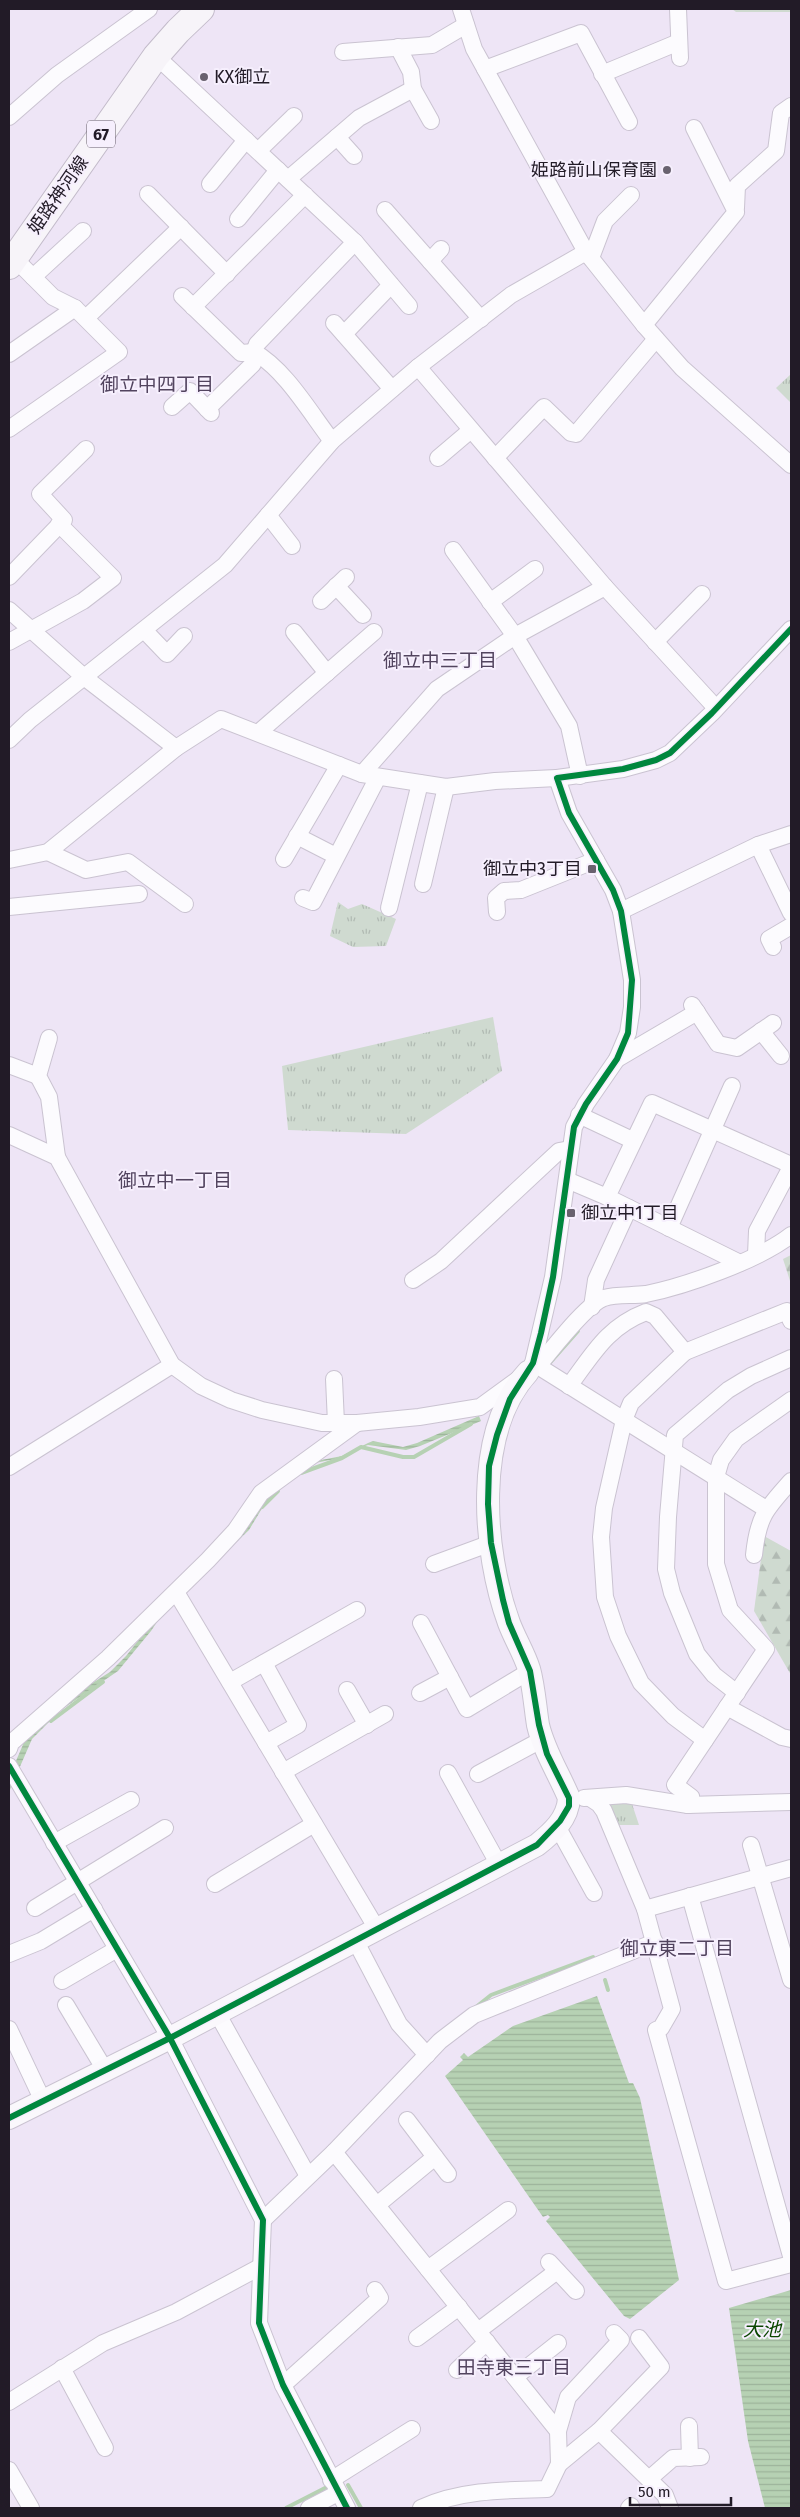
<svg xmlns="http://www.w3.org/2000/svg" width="800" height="2517" font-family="'Fira Sans','Noto Sans JP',sans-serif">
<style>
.grass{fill:url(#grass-tufts)}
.forest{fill:url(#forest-firs)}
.water{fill:url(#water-rules)}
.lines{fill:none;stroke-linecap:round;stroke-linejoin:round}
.stream{stroke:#b6d1b3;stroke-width:4}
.street-casing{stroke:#cac3d1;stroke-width:18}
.secondary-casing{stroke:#cac3d1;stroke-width:24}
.primary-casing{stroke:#c3bbca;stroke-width:28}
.street{stroke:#fcfbfe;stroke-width:16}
.secondary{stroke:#faf8fc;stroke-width:22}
.primary{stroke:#f7f4f9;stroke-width:26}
.cycleway-casing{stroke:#f6effd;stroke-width:9}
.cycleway{stroke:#00873e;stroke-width:6}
.poi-dot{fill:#69626f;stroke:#f6effd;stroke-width:2}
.labels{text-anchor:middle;stroke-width:4;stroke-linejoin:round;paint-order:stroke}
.shield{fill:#f6effd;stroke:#625b67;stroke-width:1}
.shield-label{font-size:16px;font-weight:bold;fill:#221b27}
.poi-label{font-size:18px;fill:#221b27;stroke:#f6effd;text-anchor:start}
.street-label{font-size:18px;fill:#221b27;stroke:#f6effd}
.neighbourhood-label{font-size:19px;fill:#52445f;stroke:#f6effd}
.water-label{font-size:19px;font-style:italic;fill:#0a4600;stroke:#f6effd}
</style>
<defs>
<pattern id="grass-tufts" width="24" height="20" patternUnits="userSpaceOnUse" patternTransform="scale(1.25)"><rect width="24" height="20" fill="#cfdad0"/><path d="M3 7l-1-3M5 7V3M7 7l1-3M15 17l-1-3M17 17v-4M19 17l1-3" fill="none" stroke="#b1bab3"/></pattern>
<pattern id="forest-firs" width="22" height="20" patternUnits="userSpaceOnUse" patternTransform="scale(1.25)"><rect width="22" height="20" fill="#cfdad0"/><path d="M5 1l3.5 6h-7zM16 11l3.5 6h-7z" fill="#b1bab3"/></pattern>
<pattern id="water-rules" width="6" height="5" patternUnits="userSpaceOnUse" patternTransform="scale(1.25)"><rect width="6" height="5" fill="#b6d1b3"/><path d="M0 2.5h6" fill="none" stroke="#9cb39a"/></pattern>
</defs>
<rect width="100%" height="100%" fill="#eee5f6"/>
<g class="grass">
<polygon points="732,9 791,9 791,12 736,12"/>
<polygon points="791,374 791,403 776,388"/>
<polygon points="338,902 348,909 362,904 396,919 386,946 353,947 330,936"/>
<polygon points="493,1017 502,1071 406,1134 288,1130 282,1066"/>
<polygon points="607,1800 631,1801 639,1825 617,1825"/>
</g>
<g class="forest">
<polygon points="791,1255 791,1284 783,1259"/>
<polygon points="764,1536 791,1551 791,1675 754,1611"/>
</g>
<g class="water">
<polygon points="479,1416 481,1421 420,1446 406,1450 368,1445 356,1449 345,1457 310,1464 284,1481 267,1500 249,1530 165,1610 151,1631 118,1671 61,1710 32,1739 9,1792 9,1777 25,1740 54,1712 78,1692 110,1672 126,1656 163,1609 247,1525 262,1501 282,1480 311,1462 342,1456 368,1443 373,1441 403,1447 417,1443"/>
<polygon points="597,1996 629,2083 633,2083 640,2098 679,2280 630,2319 624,2316 546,2221 550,2217 548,2215 543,2217 445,2076 463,2060 460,2057 464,2053 468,2057 513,2026"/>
<polygon points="791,2290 791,2508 765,2508 748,2441 729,2308"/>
</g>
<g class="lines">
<g class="stream">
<polyline points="548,1365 578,1331"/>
<polyline points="301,1473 342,1458 361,1447 403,1457 414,1457 471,1424"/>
<polyline points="262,1507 278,1491"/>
<polyline points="51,1721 103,1682"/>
<polyline points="605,1980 608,1990"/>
<polyline points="476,2007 491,1995 593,1957"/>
<polyline points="348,2485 361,2508"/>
<polyline points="286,2508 327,2487"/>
</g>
<g class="street-casing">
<g id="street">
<polyline points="461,9 474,49 586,252 644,325 682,368 791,465"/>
<polyline points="678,9 680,58"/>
<polyline points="398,47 411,72 413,89 431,121"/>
<polyline points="343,52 432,45 466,25"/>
<path d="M156,56L355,242L257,344L254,352C285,369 311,414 332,441"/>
<polyline points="485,69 581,33 629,122"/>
<polyline points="602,74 679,42"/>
<polyline points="9,117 57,75 149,9"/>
<polyline points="337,137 354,156"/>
<polyline points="258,151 294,116"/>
<polyline points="288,179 359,118 413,89"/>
<polyline points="210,184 246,140"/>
<polyline points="148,194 227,274"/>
<polyline points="736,208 737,186 776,151 781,113 791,106"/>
<polyline points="385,210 481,319"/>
<polyline points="238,219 278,170"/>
<polyline points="355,242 409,306"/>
<polyline points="591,258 605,221 631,195"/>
<polyline points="430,261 441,249"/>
<polyline points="33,277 83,231"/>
<polyline points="182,296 241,353 254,352 253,364 207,409"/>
<polyline points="193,307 305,195"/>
<polyline points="86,318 181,227"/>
<polyline points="334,323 392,389"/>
<polyline points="644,325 736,212 694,128"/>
<polyline points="344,334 391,285"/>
<polyline points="9,354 75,308"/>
<polyline points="418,367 605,587 716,708"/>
<polyline points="172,407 190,391 211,413"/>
<polyline points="9,429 119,352 75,308 53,297 14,258"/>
<polyline points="438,458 471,430"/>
<polyline points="495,458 544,407 571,433 576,434 656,339"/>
<polyline points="268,515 292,546"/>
<polyline points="453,550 515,636 569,726 580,776"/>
<polyline points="9,577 64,520 40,494 86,449"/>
<polyline points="336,586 363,615"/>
<polyline points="321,601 346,577"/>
<polyline points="490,602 535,569"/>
<polyline points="9,610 84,677 176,748"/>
<polyline points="144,630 167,654 184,636"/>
<polyline points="294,632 327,673"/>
<polyline points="9,642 83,601 113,578 59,524"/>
<polyline points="655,642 702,594"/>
<polyline points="258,733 374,632"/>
<polyline points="9,740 30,720 225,565 332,441 418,367 511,295 586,252"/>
<polyline points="362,774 437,689 515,636 605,587"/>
<polyline points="791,834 758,845 791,913"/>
<polyline points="297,836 336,856"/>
<polyline points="48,852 86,870 128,862 185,904"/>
<polyline points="284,859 339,765"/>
<polyline points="9,860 48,852 176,748 221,719 362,774 446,787 495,781 557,778"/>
<polyline points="423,884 446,787"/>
<polyline points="303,898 313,902 378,777"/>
<polyline points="9,907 139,894"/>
<polyline points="389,908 420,783"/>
<polyline points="621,911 758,845"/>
<polyline points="497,912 496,898 504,891 521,890 596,860"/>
<polyline points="773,947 769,939 791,926"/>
<polyline points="692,1005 718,1044 737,1048 773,1023"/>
<polyline points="761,1031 781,1056"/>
<polyline points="49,1038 38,1076 49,1097 57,1157"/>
<polyline points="617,1059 697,1012"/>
<polyline points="9,1065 38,1076"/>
<polyline points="579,1115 632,1140"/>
<polyline points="9,1135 57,1157 172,1365 201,1386 231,1400 262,1410 322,1423 357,1423 419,1417 480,1407 528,1372 533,1363 553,1277 574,1127 586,1104 617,1059 628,1033 632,1007 632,980 621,911 613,890 569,813 557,778 623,769 656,760 670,753 712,713 791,629"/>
<polyline points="567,1180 607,1197"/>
<polyline points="669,1228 732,1086"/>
<polyline points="756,1255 757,1231 791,1167"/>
<polyline points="740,1263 607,1197 652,1103 791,1165"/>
<polyline points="413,1280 441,1261 559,1151 570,1149"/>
<polyline points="592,1307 596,1280 629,1208"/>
<polyline points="533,1363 766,1509"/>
<path d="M537,1367C551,1351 586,1304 604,1298C617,1294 633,1296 646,1294C686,1286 759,1260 791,1235"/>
<polyline points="334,1379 336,1423"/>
<path d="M569,1386C593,1354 607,1327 646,1312L655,1316L685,1352"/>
<polyline points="9,1467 172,1365"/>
<path d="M754,1555C758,1516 766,1509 791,1481"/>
<polyline points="434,1564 491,1543"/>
<polyline points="176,1592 377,1929"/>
<polyline points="421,1623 467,1709 530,1671"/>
<polyline points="264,1663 298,1725 266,1743"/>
<polyline points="230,1682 357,1610"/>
<polyline points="347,1690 367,1725"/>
<polyline points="420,1693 450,1677"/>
<polyline points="737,1693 714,1675 697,1654 672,1593 666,1569 668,1517 675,1435 728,1390 751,1376 791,1358"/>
<polyline points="727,1707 782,1737 791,1739"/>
<polyline points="705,1740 673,1716 641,1683 618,1636 605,1597 601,1537 604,1508 624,1420 631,1403 685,1352 787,1311 791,1321"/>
<polyline points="9,1749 11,1743 108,1658 208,1560 235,1531 261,1493 357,1423"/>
<polyline points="9,1766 170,2038 263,2220 259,2323 283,2385 347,2508"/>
<polyline points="283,1772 385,1714"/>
<polyline points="448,1773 499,1865"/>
<polyline points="478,1774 543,1739"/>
<polyline points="584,1798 626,1795 688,1805 791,1802"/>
<polyline points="590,1798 599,1804 604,1811 645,1909 672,2009 661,2028 656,2030 726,2281 791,2264"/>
<polyline points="688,1805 691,1797 675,1785 766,1649 730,1610 716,1564 716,1477 721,1460 736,1439 791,1400"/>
<polyline points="557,1826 594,1893"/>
<polyline points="54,1843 131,1800"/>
<polyline points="751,1845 791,1980"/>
<polyline points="215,1884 314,1824"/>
<polyline points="690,1896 791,2256"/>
<polyline points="35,1908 165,1828"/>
<polyline points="645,1909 791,1868"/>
<polyline points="355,1940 399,2024 427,2055"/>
<polyline points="9,1954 41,1941 94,1909"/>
<polyline points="62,1981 117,1949"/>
<polyline points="66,2005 105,2070"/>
<polyline points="217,2013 308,2176"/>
<polyline points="9,2029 43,2101"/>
<polyline points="407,2120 448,2174"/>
<path d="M334,2152L558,2431L559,2464L547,2489C504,2490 460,2490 421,2508"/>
<polyline points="377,2205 435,2157"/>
<polyline points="263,2220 334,2152 440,2041 474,2015 655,1942"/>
<polyline points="549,2262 576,2291"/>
<polyline points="428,2269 508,2210"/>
<polyline points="478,2331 557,2271"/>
<polyline points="417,2338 459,2307"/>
<polyline points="62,2368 105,2448"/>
<polyline points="457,2370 487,2342"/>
<polyline points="515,2377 558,2343"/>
<polyline points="283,2385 380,2298 375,2290"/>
<polyline points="9,2402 103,2343 176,2312 260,2267"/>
<polyline points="689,2426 690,2458"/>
<polyline points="558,2431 568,2397 621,2340 614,2333"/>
<polyline points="599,2431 665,2495 670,2508"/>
<polyline points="559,2464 599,2431 661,2367 639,2338"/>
<polyline points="9,2470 31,2508"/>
<polyline points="649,2479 673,2458 701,2457"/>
<polyline points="331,2480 412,2429"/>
<polyline points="309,2508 338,2493"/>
<polyline points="629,2508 631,2506"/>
</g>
</g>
<g class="secondary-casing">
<path id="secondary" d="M9,2118L170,2038L537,1845C552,1833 568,1819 569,1798C559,1774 544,1751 538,1725C535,1706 534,1687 529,1669C524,1653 515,1639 509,1623C483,1552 473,1432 528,1372"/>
</g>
<g class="primary-casing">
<polyline id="primary" points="9,266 156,56 178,31 201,9"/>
</g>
<use href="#street" class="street"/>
<use href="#secondary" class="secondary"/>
<use href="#primary" class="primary"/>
<g class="cycleway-casing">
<g id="cycleway">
<polyline points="9,1766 170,2038 263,2220 259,2323 283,2385 347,2508"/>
<polyline points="9,2118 170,2038 537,1845 560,1821 569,1806 569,1798 547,1754 539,1725 530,1671 509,1623 503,1600 491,1543 488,1504 489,1466 497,1435 510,1399 533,1363 541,1333 553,1277 574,1127 586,1104 617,1059 628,1033 632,980 621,911 613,890 569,813 557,778 623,769 656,760 670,753 712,713 791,629"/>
</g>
</g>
<use href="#cycleway" class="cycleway"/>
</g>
<g class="poi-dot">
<circle cx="204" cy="77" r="5"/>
<circle cx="667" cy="170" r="5"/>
<rect x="587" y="864" width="10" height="10" rx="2.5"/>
<rect x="566" y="1208" width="10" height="10" rx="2.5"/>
</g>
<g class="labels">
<rect class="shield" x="87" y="120.5" width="28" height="27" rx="4"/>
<g class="shield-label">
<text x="101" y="140">67</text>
</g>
<g class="poi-label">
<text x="214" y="83">KX御立</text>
<text x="657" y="176" text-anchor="end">姫路前山保育園</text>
<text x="582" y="875" text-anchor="end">御立中3丁目</text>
<text x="581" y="1219">御立中1丁目</text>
</g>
<g class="street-label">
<text transform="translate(58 195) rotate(-55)" y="6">姫路神河線</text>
</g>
<g class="neighbourhood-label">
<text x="157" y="391">御立中四丁目</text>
<text x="440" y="667">御立中三丁目</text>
<text x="175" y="1187">御立中一丁目</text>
<text x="677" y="1955">御立東二丁目</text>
<text x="514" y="2374">田寺東三丁目</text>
</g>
<g class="water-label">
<text x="762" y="2336">大池</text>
</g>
</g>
<rect width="800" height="2517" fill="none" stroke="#221b27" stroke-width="20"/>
<path d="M630 2497v8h101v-8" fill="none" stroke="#221b27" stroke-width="2.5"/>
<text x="638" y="2497" font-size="15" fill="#221b27" stroke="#f6effd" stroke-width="4" paint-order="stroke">50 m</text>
</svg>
